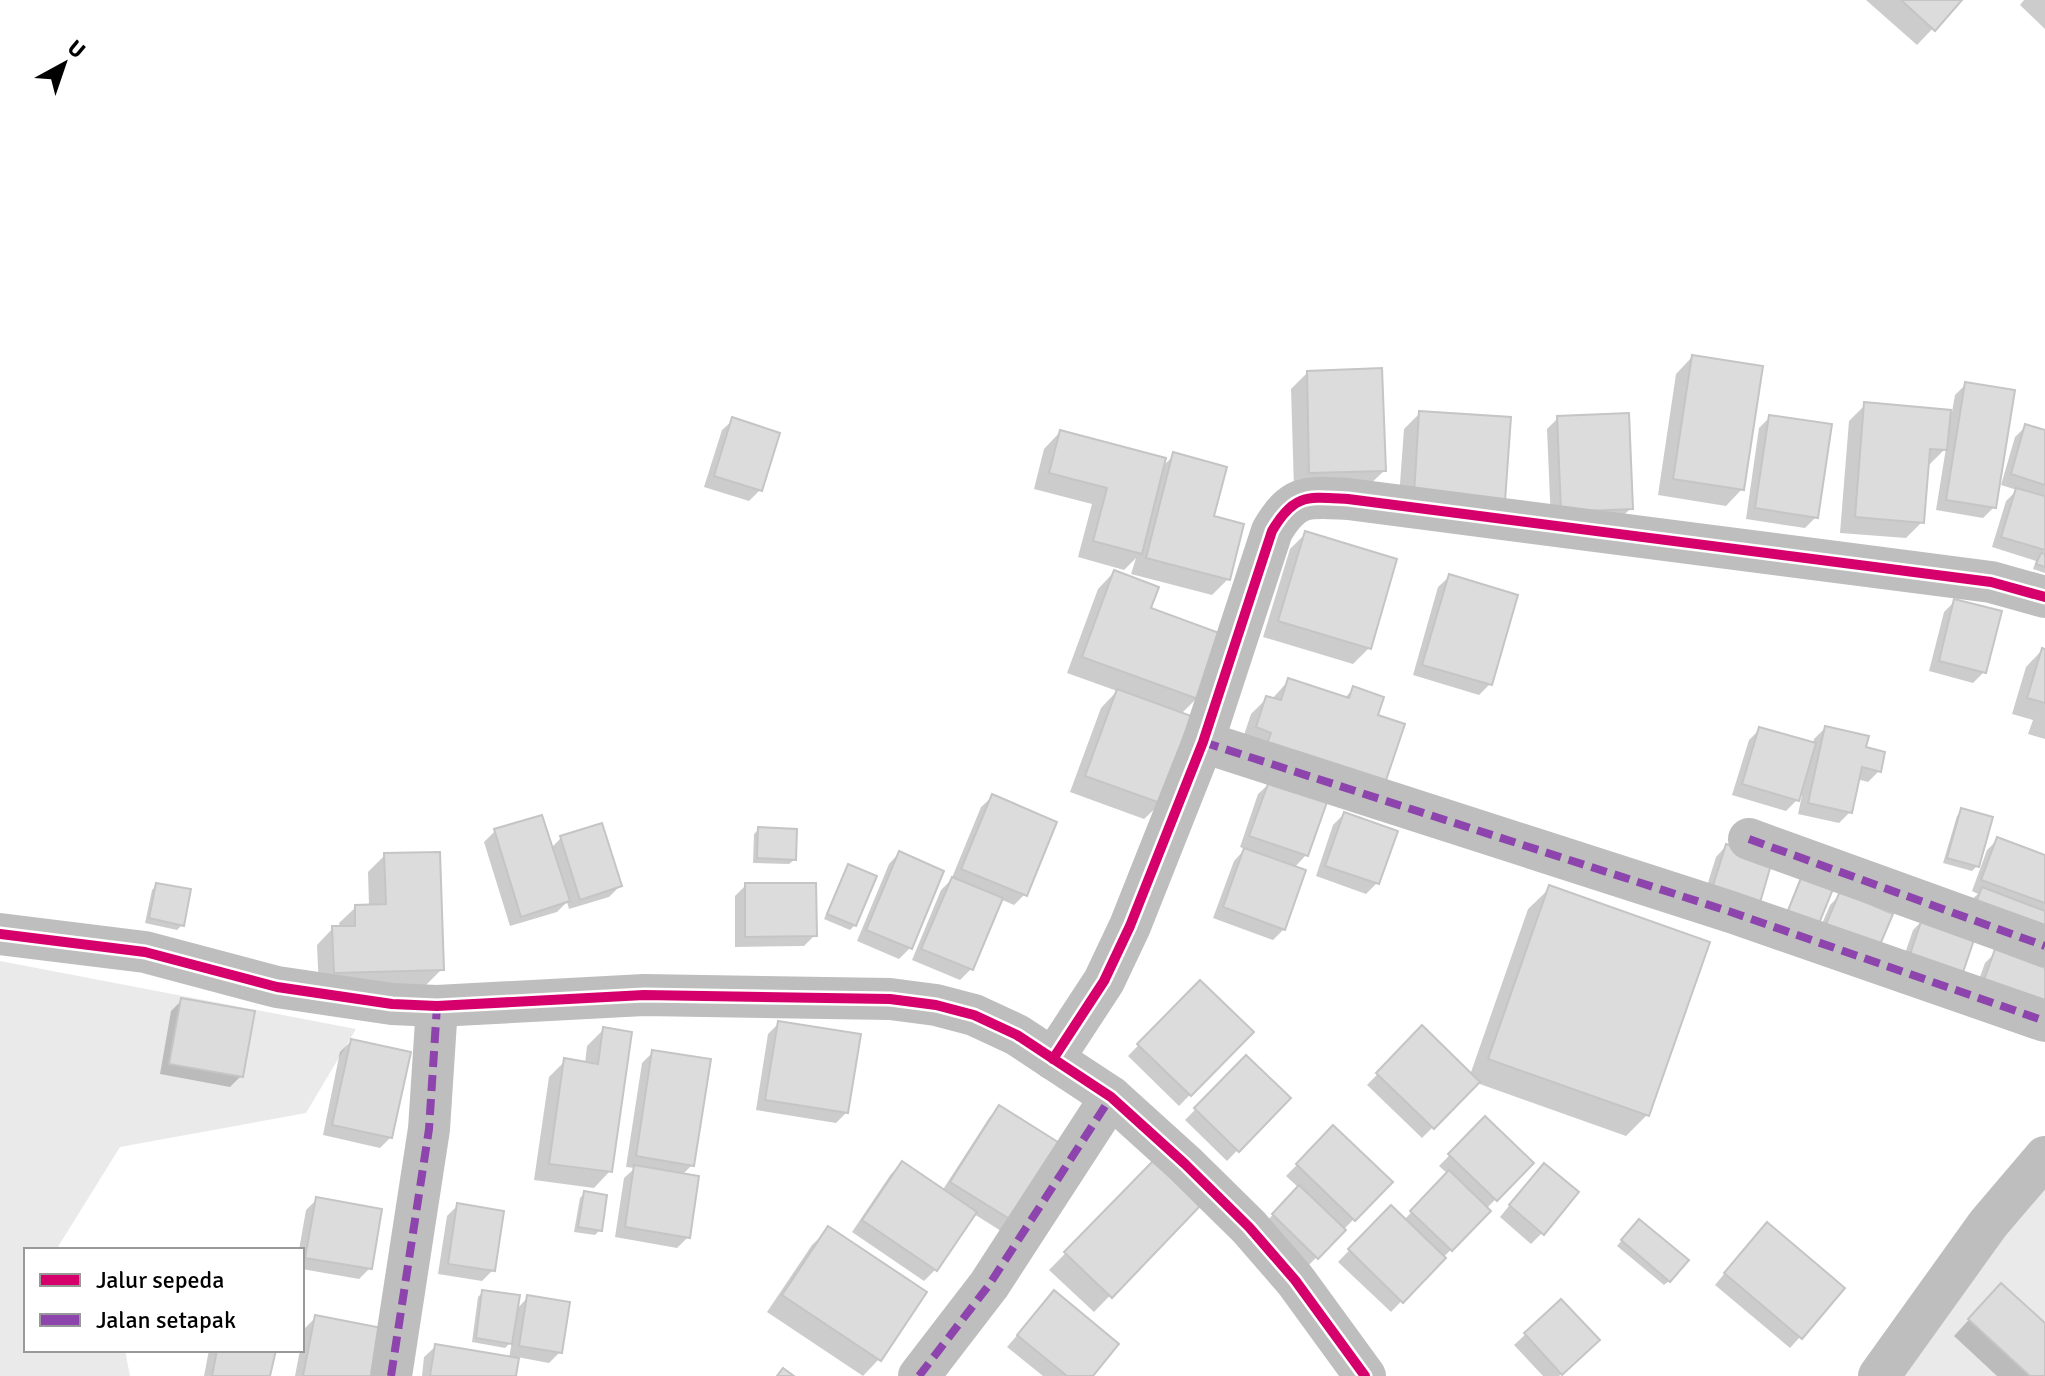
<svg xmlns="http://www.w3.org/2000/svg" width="2045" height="1376" font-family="Signika,sans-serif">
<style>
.green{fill:#eaeaea}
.shadow{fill:#0003}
.building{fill:#dcdcdc;stroke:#c5c5c5;stroke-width:2}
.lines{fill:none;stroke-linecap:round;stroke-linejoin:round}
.minor{stroke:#bebebe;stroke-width:42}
.quiet{stroke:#8e44ad;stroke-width:8;stroke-dasharray:16 8;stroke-linecap:butt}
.cycleway-casing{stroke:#fff;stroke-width:15}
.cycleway{stroke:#d6006c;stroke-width:10}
</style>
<rect width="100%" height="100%" fill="#fff"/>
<g class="green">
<polygon points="0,961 356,1029 306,1113 120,1147 56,1250 26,1250 26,1350 125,1350 130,1376 0,1376"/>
<polygon points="2045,1181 2045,1376 1869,1376"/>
</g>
<g class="shadow">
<polygon points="1866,0 1960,0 1917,45"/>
<polygon points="2024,0 2045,0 2045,29 2020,5"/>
<polygon points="1692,357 1742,489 1726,506 1658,495 1676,374"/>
<polygon points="1307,373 1384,471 1367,487 1294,489 1291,389"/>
<polygon points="1966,384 1994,507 1983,518 1936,510 1946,448 1929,465 1926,465 1922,522 1906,538 1840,533 1849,421 1865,405 1952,412 1955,395"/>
<polygon points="1420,413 1509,419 1398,511 1404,429"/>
<polygon points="1770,417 1816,517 1805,528 1746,519 1759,428"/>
<polygon points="1558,418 1631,508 1620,519 1551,522 1547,429"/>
<polygon points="733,420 760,490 749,501 704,487 722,430"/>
<polygon points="2026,426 2045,432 2045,573 2033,569 2036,561 1992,547 2006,501 2017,490 2001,485 2015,437"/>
<polygon points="1060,432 1162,467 1174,455 1212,518 1228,579 1212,595 1131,574 1136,558 1124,570 1078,557 1092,504 1034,489 1044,449"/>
<polygon points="1306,533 1369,648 1353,664 1263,637 1290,549"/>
<polygon points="1114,572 1148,609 1197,698 1180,715 1161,803 1144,819 1070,792 1101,708 1117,691 1067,673 1098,589"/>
<polygon points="1449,577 1490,684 1479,695 1413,675 1438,587"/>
<polygon points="1955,601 1984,672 1973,683 1929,671 1944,612"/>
<polygon points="2042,650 2045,651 2045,739 2028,734 2033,720 2012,714 2026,667"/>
<polygon points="1289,680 1344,699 1353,689 1376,716 1382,788 1241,744 1251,714 1267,698 1272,699"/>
<polygon points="1825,728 1864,749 1879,771 1868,782 1857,779 1850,812 1839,823 1798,814 1802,795 1786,811 1732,795 1749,740 1760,729 1813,745 1814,739"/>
<polygon points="1269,784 1306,855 1294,868 1284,929 1273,940 1213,918 1234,861 1245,849 1240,847 1258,794"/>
<polygon points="992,797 1025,894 1014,905 1000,899 971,969 960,980 912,960 941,890 951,880 981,807"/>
<polygon points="1962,811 1977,866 1972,871 1943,863 1957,816"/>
<polygon points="1344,814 1377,883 1366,894 1316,876 1333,825"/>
<polygon points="759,829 794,860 789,864 753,863 754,834"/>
<polygon points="495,831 551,848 561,838 620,886 609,897 569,909 567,902 557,912 510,926 484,842"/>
<polygon points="1997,840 2045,857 2045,958 1971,900 1978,894 1972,891 1987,850"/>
<polygon points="1726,846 1771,859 1702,902 1716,857"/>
<polygon points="899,853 910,948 899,959 857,941 889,864"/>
<polygon points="385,855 442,969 425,986 319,989 317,945 333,928 340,928 339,923 356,907 369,906 368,872"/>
<polygon points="848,867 855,925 850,930 824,919 844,872"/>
<polygon points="1800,878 1833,885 1784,918"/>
<polygon points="157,885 182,925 177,930 145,923 152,890"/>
<polygon points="746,885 815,935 804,946 735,947 735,896"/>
<polygon points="1550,888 1647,1115 1626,1136 1477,1083 1422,1138 1367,1085 1422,1028 1470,1075 1528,909"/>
<polygon points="1841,894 1890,915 1815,940 1830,905"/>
<polygon points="1924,919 1974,936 1898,974 1913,930"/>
<polygon points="1996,952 2045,970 1972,999 1985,963"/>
<polygon points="1200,982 1251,1032 1179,1106 1128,1056"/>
<polygon points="182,1000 241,1076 230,1087 160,1074 171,1011"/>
<polygon points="779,1023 847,1112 836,1123 756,1110 768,1034"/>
<polygon points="604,1029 610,1171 594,1188 534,1180 549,1077 565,1061 585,1064 587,1046"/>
<polygon points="351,1041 391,1137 380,1148 323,1135 340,1052"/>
<polygon points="653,1052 692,1165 682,1175 688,1237 677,1248 615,1237 624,1178 635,1168 626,1167 642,1063"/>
<polygon points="1246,1058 1288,1098 1227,1161 1185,1120"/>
<polygon points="999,1107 1059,1145 1001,1231 974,1214 935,1270 924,1281 852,1232 891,1174 902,1164 942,1191 989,1118"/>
<polygon points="1485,1119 1531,1163 1486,1209 1488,1211 1391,1312 1338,1262 1391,1207 1404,1220 1448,1174 1439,1166"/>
<polygon points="1333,1128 1390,1182 1306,1268 1262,1226 1299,1188 1286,1176"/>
<polygon points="1154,1163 1198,1205 1094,1312 1049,1270"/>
<polygon points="1533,1176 1542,1233 1531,1244 1500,1217"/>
<polygon points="585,1193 600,1230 595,1235 574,1232 580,1198"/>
<polygon points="317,1199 370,1268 359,1279 302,1269 302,1250 299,1250 306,1210"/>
<polygon points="458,1205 493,1270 482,1281 438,1274 447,1216"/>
<polygon points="1634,1226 1669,1281 1664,1285 1617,1246"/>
<polygon points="829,1229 879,1359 863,1376 767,1312 812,1245"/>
<polygon points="1756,1235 1800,1337 1790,1348 1715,1285"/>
<polygon points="483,1292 516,1310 528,1297 560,1352 549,1363 517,1357 514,1376 422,1376 424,1357 435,1347 509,1358 512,1341 505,1348 472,1342 478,1297"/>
<polygon points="1054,1292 1091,1376 1043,1376 1007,1347"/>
<polygon points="1561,1301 1586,1351 1559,1376 1543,1376 1514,1345"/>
<polygon points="1985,1302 2045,1326 2045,1376 1997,1376 1954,1336"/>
<polygon points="316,1317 371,1376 295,1376 300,1350 302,1350 305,1328"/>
<polygon points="209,1350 274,1350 268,1376 204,1376"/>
</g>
<g class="building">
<polygon points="1901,0 1962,0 1935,31"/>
<polygon points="1692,355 1763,366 1744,490 1673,479"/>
<polygon points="1382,368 1386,471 1309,473 1307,371"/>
<polygon points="1965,382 2015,390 1996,508 1946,500"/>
<polygon points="1864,402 1951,410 1947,450 1930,449 1924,523 1855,517"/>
<polygon points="1419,411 1511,417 1505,501 1414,495"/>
<polygon points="1629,413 1633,509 1561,512 1557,416"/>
<polygon points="1769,415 1832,424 1818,518 1755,508"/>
<polygon points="732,417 780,433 762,491 714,476"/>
<polygon points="2025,424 2045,430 2045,485 2011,474"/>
<polygon points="1060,430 1166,458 1142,554 1093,541 1107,488 1049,473"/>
<polygon points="1173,452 1227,467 1214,516 1244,524 1230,580 1146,558"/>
<polygon points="2016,488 2045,496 2045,550 2001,537"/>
<polygon points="1305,531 1397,559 1371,649 1278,621"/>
<polygon points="2041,553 2045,554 2045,567 2036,564"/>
<polygon points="1114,570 1159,587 1151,608 1222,634 1198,699 1082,657"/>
<polygon points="1449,574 1518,595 1492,685 1422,665"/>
<polygon points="1954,599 2002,611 1986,673 1939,661"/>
<polygon points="2042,648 2045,649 2045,703 2027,698"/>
<polygon points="1288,678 1349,698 1353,686 1384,697 1378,715 1405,724 1383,789 1265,749 1271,733 1256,727 1266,696 1281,700"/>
<polygon points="1117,689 1194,717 1163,804 1085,776"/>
<polygon points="1825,726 1869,736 1866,747 1885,752 1881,772 1862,767 1852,813 1808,803"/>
<polygon points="1759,727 1816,743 1799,801 1742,784"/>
<polygon points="1269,781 1327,802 1308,856 1249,836"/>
<polygon points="992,794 1057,822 1027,896 961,869"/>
<polygon points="1961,808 1993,817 1979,867 1947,858"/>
<polygon points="1344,812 1398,831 1379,884 1325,866"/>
<polygon points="542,815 570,901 521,917 494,829"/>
<polygon points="602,823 622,886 580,900 560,836"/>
<polygon points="758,827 797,829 796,860 757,858"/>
<polygon points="1997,837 2045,855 2045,903 1981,880"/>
<polygon points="1726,844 1773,858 1759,906 1711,892"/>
<polygon points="1244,848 1306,870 1285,930 1223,907"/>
<polygon points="899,851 944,871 912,949 866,930"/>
<polygon points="440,852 444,970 334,973 332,926 355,926 355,905 386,904 384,853"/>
<polygon points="848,864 877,876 856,926 827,914"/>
<polygon points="1804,871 1835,884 1818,926 1787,913"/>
<polygon points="952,877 1003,898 973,970 921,949"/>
<polygon points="156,883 191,889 184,926 149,918"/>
<polygon points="745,883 816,883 817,936 745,937"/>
<polygon points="1549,885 1710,942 1649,1116 1488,1059"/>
<polygon points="1982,887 2045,911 2045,944 1971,916"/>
<polygon points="1840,891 1893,914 1877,952 1824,929"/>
<polygon points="1923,916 1976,934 1960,981 1907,963"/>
<polygon points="1995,949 2045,968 2045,1012 1981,989"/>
<polygon points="1200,980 1254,1032 1191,1096 1137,1044"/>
<polygon points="181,998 255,1011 243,1077 169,1064"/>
<polygon points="778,1021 861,1034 848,1113 765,1100"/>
<polygon points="1422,1025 1480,1082 1434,1129 1376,1073"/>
<polygon points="603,1027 632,1032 612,1172 549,1164 564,1058 598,1064"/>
<polygon points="351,1039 411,1052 392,1138 332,1125"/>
<polygon points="652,1050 711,1059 694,1166 636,1156"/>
<polygon points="1246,1055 1291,1098 1239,1152 1194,1108"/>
<polygon points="999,1105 1061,1144 1013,1221 950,1182"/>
<polygon points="1485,1116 1534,1163 1497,1201 1448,1154"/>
<polygon points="1333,1125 1393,1182 1355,1221 1296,1164"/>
<polygon points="1154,1160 1201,1205 1112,1298 1064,1252"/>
<polygon points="902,1161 977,1212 937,1271 862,1220"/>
<polygon points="1544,1163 1579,1192 1544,1235 1509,1205"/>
<polygon points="634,1165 699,1176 690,1238 625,1227"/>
<polygon points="1449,1170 1491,1211 1452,1251 1410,1211"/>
<polygon points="1299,1185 1346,1230 1318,1259 1272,1214"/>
<polygon points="584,1191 607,1195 602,1231 578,1227"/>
<polygon points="316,1197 382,1209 372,1269 305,1258"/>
<polygon points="457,1203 504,1211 495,1271 448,1264"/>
<polygon points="1391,1205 1446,1258 1403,1303 1348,1249"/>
<polygon points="1639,1219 1689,1260 1670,1282 1621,1240"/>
<polygon points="1767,1222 1845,1288 1802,1339 1724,1273"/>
<polygon points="828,1226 927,1292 881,1361 782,1295"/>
<polygon points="2001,1283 2045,1323 2045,1376 2030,1376 1968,1319"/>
<polygon points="482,1290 520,1295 512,1344 476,1338"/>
<polygon points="1054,1290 1119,1344 1093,1376 1067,1376 1017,1335"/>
<polygon points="527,1295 570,1302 562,1353 519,1346"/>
<polygon points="1561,1299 1600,1340 1562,1375 1524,1333"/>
<polygon points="315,1315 382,1328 373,1376 303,1376"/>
<polygon points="435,1344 519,1358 516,1376 430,1376"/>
<polygon points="217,1350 276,1350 270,1376 212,1376"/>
<polygon points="783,1368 794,1376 777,1376"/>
</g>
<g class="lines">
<g class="minor">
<polyline points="1203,742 1731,912 2045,1021"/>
<polyline points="1749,839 2045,946"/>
<polyline points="0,934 145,952 277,987 392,1004 437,1006 644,995 890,999 936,1005 974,1015 1017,1035 1111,1097 1185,1164 1249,1227 1295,1280 1365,1376"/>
<path d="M1053,1059L1104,981L1130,926L1203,742L1272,531C1294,493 1308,497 1348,499L1991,582L2045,597"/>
<polyline points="391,1376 429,1129 437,1006"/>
<polyline points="919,1376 989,1285 1111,1097"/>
<polyline points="1879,1376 1988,1224 2045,1157"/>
</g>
<g class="quiet">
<polyline points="1203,742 1731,912 2045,1021"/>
<polyline points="1749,839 2045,946"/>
<polyline points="391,1376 429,1129 437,1006"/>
<polyline points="919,1376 989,1285 1111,1097"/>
</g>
<g class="cycleway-casing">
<g id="cycleway">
<polyline points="0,934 145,952 277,987 392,1004 437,1006 644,995 890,999 936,1005 974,1015 1017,1035 1111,1097 1185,1164 1249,1227 1295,1280 1365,1376"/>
<path d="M1053,1059L1104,981L1130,926L1203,742L1272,531C1294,493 1308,497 1348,499L1991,582L2045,597"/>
</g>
</g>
<use href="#cycleway" class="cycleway"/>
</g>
<rect x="24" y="1248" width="280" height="104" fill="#ffffff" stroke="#999999" stroke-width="2"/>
<rect x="40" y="1274" width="40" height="12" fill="#d6006c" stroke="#999999" stroke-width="2"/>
<text x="96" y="1288" font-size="24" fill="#000000">Jalur sepeda</text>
<rect x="40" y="1314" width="40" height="12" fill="#8e44ad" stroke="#999999" stroke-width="2"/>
<text x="96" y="1328" font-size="24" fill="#000000">Jalan setapak</text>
<g transform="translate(64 64) rotate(40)" stroke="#ffffff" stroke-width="6" paint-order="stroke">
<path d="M0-6L14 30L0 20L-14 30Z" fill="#000000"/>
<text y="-12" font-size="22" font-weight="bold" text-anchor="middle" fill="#000000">U</text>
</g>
</svg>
